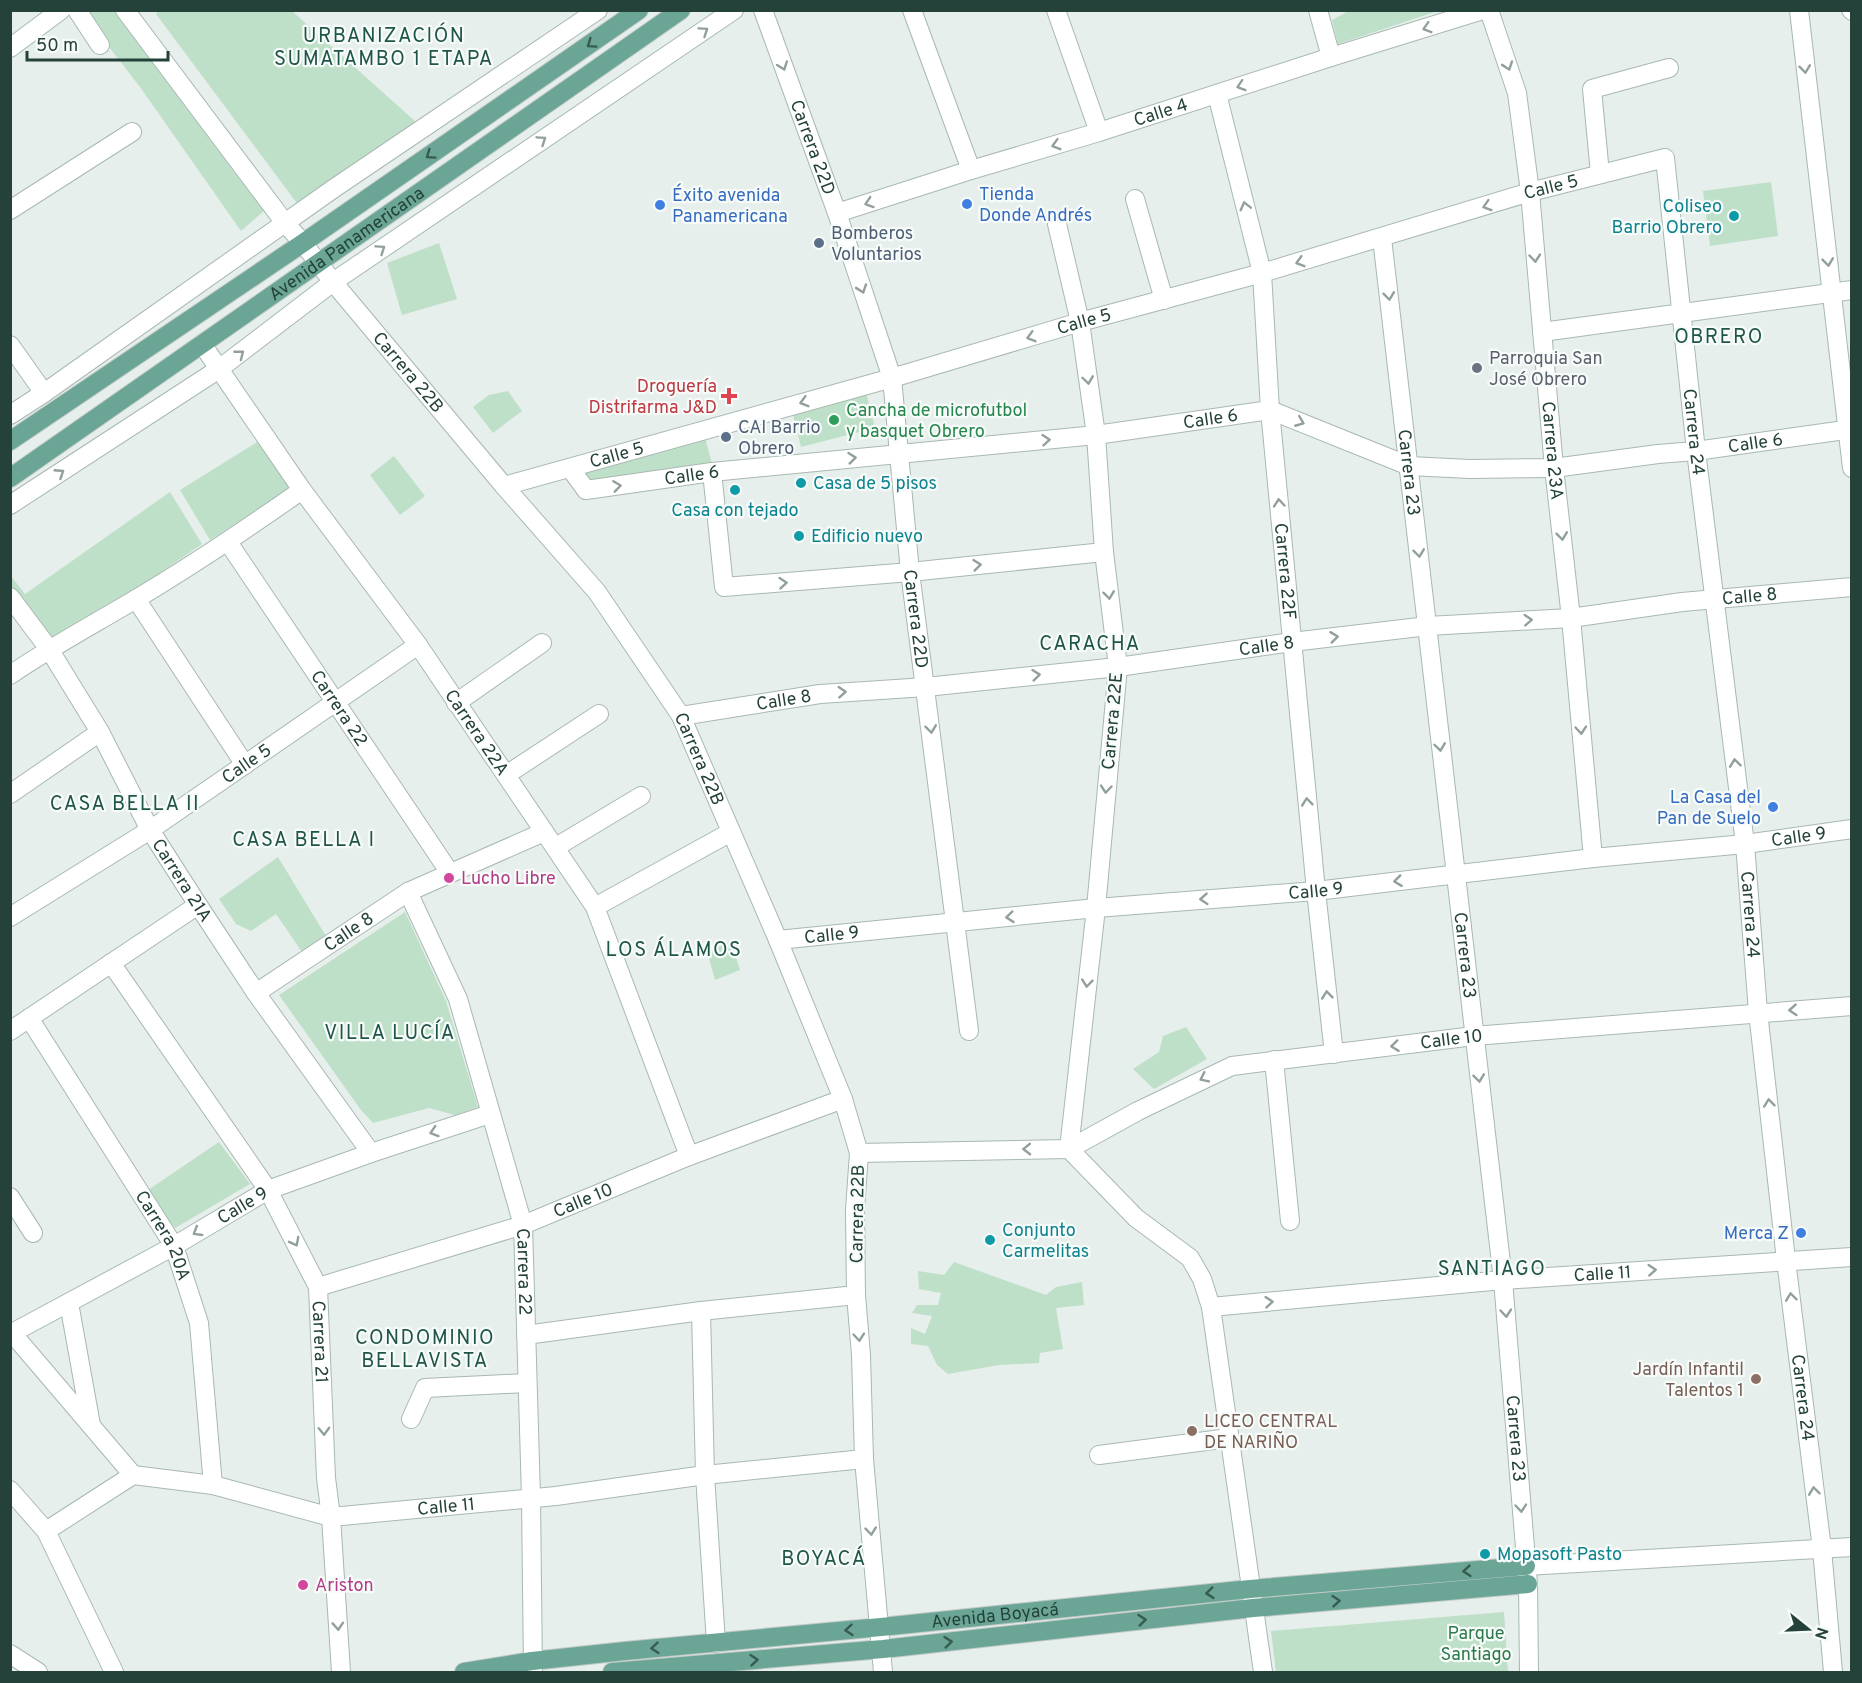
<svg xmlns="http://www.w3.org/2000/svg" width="1862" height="1683" font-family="Overpass,sans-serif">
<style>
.green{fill:#bfe0c8}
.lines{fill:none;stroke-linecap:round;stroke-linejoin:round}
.minor-casing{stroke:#a8b8b2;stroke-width:20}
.major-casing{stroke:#c2cac8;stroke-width:20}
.minor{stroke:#fff;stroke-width:18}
.major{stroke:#6aa596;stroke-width:18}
.oneway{stroke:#92a09c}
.oneway2{stroke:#365b51}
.shop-dot{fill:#3f7fe0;stroke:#f7fbf9;stroke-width:2}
.culture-dot{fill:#0f9aa8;stroke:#f7fbf9;stroke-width:2}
.service-dot{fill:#5c6f8a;stroke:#f7fbf9;stroke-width:2}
.worship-dot{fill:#6b7280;stroke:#f7fbf9;stroke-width:2}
.health-dot{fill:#e0444e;stroke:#f7fbf9;stroke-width:2}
.leisure-dot{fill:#2e9e5b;stroke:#f7fbf9;stroke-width:2}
.hotel-dot{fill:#d1479c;stroke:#f7fbf9;stroke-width:2}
.education-dot{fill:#8d6e63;stroke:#f7fbf9;stroke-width:2}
.labels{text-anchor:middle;stroke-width:4.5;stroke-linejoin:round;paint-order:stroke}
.street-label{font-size:18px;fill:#24423a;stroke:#f7fbf9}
.shop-label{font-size:18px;fill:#366cbe;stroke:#f7fbf9;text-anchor:start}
.culture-label{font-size:18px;fill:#0d838f;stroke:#f7fbf9;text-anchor:start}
.service-label{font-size:18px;fill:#4e5e75;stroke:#f7fbf9;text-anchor:start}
.worship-label{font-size:18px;fill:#5b616d;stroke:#f7fbf9;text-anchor:start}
.health-label{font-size:18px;fill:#be3a42;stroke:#f7fbf9;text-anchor:end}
.leisure-label{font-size:18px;fill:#27864d;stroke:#f7fbf9;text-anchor:start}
.hotel-label{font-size:18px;fill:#b23c85;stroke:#f7fbf9;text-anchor:start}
.education-label{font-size:18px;fill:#785e54;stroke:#f7fbf9;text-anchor:end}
.park-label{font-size:18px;fill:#2d7a4b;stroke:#f7fbf9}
.neighbourhood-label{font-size:20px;letter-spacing:1.5px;fill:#1f5548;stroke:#f7fbf9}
</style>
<rect width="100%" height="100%" fill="#e6efeb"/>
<g class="green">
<polygon points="159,10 292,11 416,122 299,206 156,14"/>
<polygon points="81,11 122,11 265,210 241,231 140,87"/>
<polygon points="1347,11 1347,10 1438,11 1338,44 1332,20 1347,12"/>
<polygon points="1771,182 1778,236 1710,246 1703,191"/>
<polygon points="439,243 457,299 402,315 387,263"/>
<polygon points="508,391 522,411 493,433 473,407 489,395"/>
<polygon points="866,392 875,428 801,447 792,411"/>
<polygon points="704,434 713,467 592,481 585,475 585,468"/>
<polygon points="262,439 292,488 210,540 180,490"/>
<polygon points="394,456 425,496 400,515 370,475"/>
<polygon points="170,492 202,544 49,649 11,600 10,575 25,594"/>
<polygon points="278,857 326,936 302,952 276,914 251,931 236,924 219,899"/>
<polygon points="405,912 446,1001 478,1107 455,1115 429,1108 373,1123 361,1110 279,995"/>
<polygon points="731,942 740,970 715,980 707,951"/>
<polygon points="1186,1027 1207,1059 1154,1089 1133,1069 1159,1052 1163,1036"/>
<polygon points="219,1142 250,1184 175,1228 145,1192"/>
<polygon points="954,1262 1046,1295 1056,1287 1082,1282 1084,1305 1056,1308 1063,1349 1040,1353 1039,1363 999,1365 948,1374 937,1365 928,1346 911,1344 911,1328 925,1334 932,1316 912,1313 917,1305 938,1305 941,1293 919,1289 918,1271 944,1275"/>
<polygon points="1504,1612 1508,1672 1276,1672 1271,1631"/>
</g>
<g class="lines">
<g class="minor-casing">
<g id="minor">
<polyline points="77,10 100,45"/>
<path id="s1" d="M125,10L285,223L303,243L333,282L504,486L597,592L681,716L778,940L843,1099L859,1153L855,1210L856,1295L861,1355L864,1459L883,1672"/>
<path id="s2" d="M763,10L837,213L892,378L910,572L969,1031"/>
<polyline points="912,10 971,170"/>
<polyline points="1056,10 1099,132"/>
<polyline points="1318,10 1331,57"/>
<path id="s3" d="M1489,10L1517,93L1530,192L1554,468L1571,618L1593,858"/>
<polyline points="1799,10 1852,468"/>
<polyline points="1851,10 1852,11"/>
<polyline points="10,48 61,10"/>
<path id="s4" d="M1217,94L1262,273L1270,410L1316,891L1334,1054"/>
<polyline points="1600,174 1592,89 1669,68"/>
<polyline points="1135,199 1164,300"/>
<polyline points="10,210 132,132"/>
<path id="s5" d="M837,213L971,170L1099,132L1331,57L1483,10"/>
<polyline points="1057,224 1080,322 1096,435 1104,552 1118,667 1096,908 1069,1149 1136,1218 1190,1258 1202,1279 1211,1307 1263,1672"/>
<path id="s6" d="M1382,238L1503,1280L1528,1584L1529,1672"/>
<polyline points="1542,332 1852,290"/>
<path id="s7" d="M202,344L302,490L418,645L595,907L689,1156"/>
<polyline points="10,345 44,393"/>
<polyline points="10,415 44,393 333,189 598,10"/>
<path id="s8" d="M570,468L586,490L712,472L1096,435L1270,410L1409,466L1470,469L1554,468L1658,454L1696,451L1852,429"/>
<polyline points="712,472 724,587 910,572 1104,552"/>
<path id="s9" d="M504,486L892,378L1080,322L1262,273L1530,192L1665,158L1696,451L1745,844L1758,1012L1786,1260L1822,1549L1833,1672"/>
<polyline points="10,505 219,369 333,282 734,10"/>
<path id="s10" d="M228,542L450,873"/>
<path id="s11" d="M10,597L49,649L100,732L150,830L198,905L256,993L371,1153"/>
<polyline points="136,599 245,765"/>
<path d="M10,675C51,647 94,624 136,599C193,565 248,528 302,490"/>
<polyline points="456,703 542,643"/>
<path id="s12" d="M681,716L820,694L926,687L1118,667L1292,642L1428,626L1571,618L1682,602L1852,587"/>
<polyline points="506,775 599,714"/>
<polyline points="10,794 100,732"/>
<polyline points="556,847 641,796"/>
<path id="s13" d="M408,892L458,999L523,1225L531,1497L533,1672"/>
<polyline points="595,907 731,832"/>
<path id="s14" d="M10,917L150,830L418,645"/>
<path id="s15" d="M778,940L1096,908L1316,891L1593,858L1745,844L1852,829"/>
<path id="s16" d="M111,963L268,1190L318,1287L326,1478L331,1517L341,1672"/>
<path id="s17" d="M256,993L408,892L544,832"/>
<path id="s18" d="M29,1018L174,1246L199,1323L213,1485"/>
<polyline points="10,1031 198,905"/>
<polyline points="1274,1060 1290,1221"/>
<path id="s19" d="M859,1153L1069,1149L1138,1111L1232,1066L1474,1036L1852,1006"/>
<polyline points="10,1197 33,1233"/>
<path id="s20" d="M318,1287L523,1225L689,1156L843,1099"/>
<polyline points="69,1303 91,1425"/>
<path id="s21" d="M1211,1307L1503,1280L1852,1257"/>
<polyline points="701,1311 705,1475 716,1643"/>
<polyline points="526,1335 701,1311 856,1295"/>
<polyline points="411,1419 425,1388 527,1383"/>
<polyline points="1099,1455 1229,1438"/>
<path id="s22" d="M133,1475L12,1333L174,1246L268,1190L371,1153L490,1114"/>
<polyline points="10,1490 46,1531 114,1672"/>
<path id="s23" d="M46,1531L133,1475L213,1485L331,1517L556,1496L705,1475L864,1459"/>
<polyline points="1526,1566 1852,1547"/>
<polyline points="10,1654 38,1672"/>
</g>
</g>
<g class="major-casing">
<g id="major">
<polyline points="10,441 303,243 639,10"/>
<path id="s24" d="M10,478L681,10"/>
<path id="s25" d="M464,1672L532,1661L625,1651L881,1627L1250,1589L1526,1566"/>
<polyline points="612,1672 883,1649 1253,1608 1528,1584"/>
</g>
</g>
<use href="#minor" class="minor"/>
<use href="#major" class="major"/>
</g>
<defs><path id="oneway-chevron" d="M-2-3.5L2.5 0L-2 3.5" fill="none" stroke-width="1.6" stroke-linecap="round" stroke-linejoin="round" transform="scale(1.5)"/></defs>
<g class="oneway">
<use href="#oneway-chevron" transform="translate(1427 28) rotate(163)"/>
<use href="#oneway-chevron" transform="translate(704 31) rotate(-34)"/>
<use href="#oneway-chevron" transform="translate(783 66) rotate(70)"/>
<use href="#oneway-chevron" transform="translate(1508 66) rotate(71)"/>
<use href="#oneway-chevron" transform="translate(1805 69) rotate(83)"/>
<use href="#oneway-chevron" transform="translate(1241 86) rotate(162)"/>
<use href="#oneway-chevron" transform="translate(542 140) rotate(-34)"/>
<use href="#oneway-chevron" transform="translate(1056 145) rotate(164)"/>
<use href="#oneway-chevron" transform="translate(869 203) rotate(162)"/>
<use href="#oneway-chevron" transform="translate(1245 206) rotate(-104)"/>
<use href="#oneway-chevron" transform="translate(1487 206) rotate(163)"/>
<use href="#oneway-chevron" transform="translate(381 249) rotate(-34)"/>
<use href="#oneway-chevron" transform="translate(1535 258) rotate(85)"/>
<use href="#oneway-chevron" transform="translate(1300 262) rotate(164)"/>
<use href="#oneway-chevron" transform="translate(1828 262) rotate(83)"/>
<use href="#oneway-chevron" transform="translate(862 289) rotate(71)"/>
<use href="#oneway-chevron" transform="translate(1389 296) rotate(83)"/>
<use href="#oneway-chevron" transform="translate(1031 337) rotate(164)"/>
<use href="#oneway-chevron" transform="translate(240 354) rotate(-38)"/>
<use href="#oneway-chevron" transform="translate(1088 380) rotate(82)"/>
<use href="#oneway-chevron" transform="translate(804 402) rotate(164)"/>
<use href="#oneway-chevron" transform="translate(1300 422) rotate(22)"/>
<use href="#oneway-chevron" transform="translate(1046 440) rotate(-5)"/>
<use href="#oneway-chevron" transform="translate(852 458) rotate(-6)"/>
<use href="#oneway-chevron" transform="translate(60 473) rotate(-33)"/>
<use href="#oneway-chevron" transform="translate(617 486) rotate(-8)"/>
<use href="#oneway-chevron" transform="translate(1279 503) rotate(-95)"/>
<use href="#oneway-chevron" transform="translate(1562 536) rotate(83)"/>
<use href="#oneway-chevron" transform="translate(1419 553) rotate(83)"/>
<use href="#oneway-chevron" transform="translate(977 565) rotate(-6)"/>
<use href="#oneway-chevron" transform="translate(783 583) rotate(-5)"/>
<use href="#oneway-chevron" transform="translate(1109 595) rotate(83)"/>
<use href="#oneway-chevron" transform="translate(1528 620) rotate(-3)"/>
<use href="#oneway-chevron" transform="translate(1334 637) rotate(-7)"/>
<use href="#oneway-chevron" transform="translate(1036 675) rotate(-6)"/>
<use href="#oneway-chevron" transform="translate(842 692) rotate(-4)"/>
<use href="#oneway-chevron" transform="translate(931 729) rotate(83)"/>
<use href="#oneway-chevron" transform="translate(1581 730) rotate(85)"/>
<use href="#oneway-chevron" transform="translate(1440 747) rotate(82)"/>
<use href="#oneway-chevron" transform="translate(1735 763) rotate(-97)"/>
<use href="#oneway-chevron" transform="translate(1106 789) rotate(95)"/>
<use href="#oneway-chevron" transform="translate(1307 802) rotate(-96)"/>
<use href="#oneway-chevron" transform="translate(1398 881) rotate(173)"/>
<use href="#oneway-chevron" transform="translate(1204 899) rotate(176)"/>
<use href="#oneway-chevron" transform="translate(1010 917) rotate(174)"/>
<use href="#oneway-chevron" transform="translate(1087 983) rotate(96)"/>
<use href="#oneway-chevron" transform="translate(1327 995) rotate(-96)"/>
<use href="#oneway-chevron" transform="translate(1793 1010) rotate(176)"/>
<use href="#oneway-chevron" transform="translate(1395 1046) rotate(173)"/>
<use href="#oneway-chevron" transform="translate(1204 1078) rotate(154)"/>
<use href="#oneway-chevron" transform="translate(1479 1078) rotate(83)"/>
<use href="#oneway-chevron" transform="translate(1769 1103) rotate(-96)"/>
<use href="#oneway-chevron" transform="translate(434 1132) rotate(162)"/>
<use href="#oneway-chevron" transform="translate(1027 1149) rotate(179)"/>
<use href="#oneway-chevron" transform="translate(197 1232) rotate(149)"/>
<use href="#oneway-chevron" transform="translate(295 1242) rotate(62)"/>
<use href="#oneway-chevron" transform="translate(1652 1270) rotate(-4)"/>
<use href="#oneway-chevron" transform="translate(1791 1297) rotate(-97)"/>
<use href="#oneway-chevron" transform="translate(1269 1302) rotate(-5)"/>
<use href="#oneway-chevron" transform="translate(1506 1313) rotate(85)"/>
<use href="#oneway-chevron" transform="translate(859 1337) rotate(85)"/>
<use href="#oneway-chevron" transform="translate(324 1431) rotate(88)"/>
<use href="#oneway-chevron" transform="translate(1814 1491) rotate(-97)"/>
<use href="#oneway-chevron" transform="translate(1521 1508) rotate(85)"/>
<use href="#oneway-chevron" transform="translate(871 1531) rotate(84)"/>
<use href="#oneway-chevron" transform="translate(338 1626) rotate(86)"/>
</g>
<g class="oneway2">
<use href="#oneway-chevron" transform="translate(591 44) rotate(145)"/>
<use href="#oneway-chevron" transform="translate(430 155) rotate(145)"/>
<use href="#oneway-chevron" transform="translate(1467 1571) rotate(175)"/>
<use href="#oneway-chevron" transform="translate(1210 1593) rotate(174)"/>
<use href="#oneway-chevron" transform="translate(1336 1601) rotate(-5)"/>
<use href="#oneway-chevron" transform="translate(1142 1620) rotate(-6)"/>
<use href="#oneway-chevron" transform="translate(849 1630) rotate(175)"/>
<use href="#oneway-chevron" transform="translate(948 1642) rotate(-6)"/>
<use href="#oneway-chevron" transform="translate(655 1648) rotate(175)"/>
<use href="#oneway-chevron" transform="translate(754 1660) rotate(-5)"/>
</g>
<g class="shop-dot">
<circle cx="967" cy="204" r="6"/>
<circle cx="660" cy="205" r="6"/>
<circle cx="1773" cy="807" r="6"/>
<circle cx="1801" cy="1233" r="6"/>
</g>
<g class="culture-dot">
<circle cx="1734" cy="216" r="6"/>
<circle cx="801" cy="483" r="6"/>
<circle cx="735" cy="490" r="6"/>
<circle cx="799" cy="536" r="6"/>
<circle cx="990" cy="1240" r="6"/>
<circle cx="1485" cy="1554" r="6"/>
</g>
<g class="service-dot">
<circle cx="819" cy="243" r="6"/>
<circle cx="726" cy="437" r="6"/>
</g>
<circle class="worship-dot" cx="1477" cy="368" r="6"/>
<path class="health-dot" d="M726 387h6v6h6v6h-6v6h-6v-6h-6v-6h6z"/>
<circle class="leisure-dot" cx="834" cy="420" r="6"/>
<g class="hotel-dot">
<circle cx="449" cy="878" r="6"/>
<circle cx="303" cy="1585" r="6"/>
</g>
<g class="education-dot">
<circle cx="1756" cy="1379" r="6"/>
<circle cx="1192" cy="1431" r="6"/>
</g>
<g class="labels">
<g class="street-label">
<text dy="6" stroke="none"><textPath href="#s5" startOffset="339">Calle 4</textPath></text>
<text dy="6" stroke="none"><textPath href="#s2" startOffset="146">Carrera 22D</textPath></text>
<text dy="6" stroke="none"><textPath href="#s9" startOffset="1089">Calle 5</textPath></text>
<text dy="6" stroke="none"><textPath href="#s24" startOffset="410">Avenida Panamericana</textPath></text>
<text dy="6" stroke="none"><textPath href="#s9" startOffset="603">Calle 5</textPath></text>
<text dy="6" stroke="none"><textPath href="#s1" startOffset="460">Carrera 22B</textPath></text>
<text dy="6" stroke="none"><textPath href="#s8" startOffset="656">Calle 6</textPath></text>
<text dy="6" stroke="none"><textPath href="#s9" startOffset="1482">Carrera 24</textPath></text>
<text dy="6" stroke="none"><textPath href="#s8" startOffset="1214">Calle 6</textPath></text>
<text dy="6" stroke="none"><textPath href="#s3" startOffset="447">Carrera 23A</textPath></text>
<text dy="6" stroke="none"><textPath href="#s9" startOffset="117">Calle 5</textPath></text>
<text dy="6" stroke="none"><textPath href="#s6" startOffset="236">Carrera 23</textPath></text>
<text dy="6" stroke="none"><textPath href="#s8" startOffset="134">Calle 6</textPath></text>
<text dy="6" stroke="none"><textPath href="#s4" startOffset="484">Carrera 22F</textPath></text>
<text dy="6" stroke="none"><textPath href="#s12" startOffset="1076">Calle 8</textPath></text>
<text dy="6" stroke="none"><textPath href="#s2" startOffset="632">Carrera 22D</textPath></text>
<text dy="6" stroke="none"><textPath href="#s12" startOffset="590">Calle 8</textPath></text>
<text dy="6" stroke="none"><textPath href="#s12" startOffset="104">Calle 8</textPath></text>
<text dy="6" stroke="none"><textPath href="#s10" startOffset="200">Carrera 22</textPath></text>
<text transform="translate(1112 721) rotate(-85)" y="6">Carrera 22E</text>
<text dy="6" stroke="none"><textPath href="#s7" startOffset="476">Carrera 22A</textPath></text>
<text dy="6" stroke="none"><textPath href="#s1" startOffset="946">Carrera 22B</textPath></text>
<text dy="6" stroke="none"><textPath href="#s14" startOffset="282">Calle 5</textPath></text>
<text dy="6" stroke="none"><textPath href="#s15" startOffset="1026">Calle 9</textPath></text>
<text dy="6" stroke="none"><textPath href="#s11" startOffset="332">Carrera 21A</textPath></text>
<text dy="6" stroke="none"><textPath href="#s15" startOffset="540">Calle 9</textPath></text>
<text dy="6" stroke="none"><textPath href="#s9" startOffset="1968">Carrera 24</textPath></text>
<text dy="6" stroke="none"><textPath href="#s17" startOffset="111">Calle 8</textPath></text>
<text dy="6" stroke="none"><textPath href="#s15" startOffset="54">Calle 9</textPath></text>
<text dy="6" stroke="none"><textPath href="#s6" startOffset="722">Carrera 23</textPath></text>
<text dy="6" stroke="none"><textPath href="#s19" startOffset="614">Calle 10</textPath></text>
<text dy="6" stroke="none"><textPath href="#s20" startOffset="279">Calle 10</textPath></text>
<text dy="6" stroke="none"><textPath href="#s22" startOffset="450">Calle 9</textPath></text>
<text transform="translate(857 1214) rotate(-89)" y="6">Carrera 22B</text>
<text dy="6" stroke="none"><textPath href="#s18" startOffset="256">Carrera 20A</textPath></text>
<text dy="6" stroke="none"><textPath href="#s13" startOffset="400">Carrera 22</textPath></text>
<text dy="6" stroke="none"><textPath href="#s21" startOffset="393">Calle 11</textPath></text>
<text dy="6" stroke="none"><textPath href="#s16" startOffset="440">Carrera 21</textPath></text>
<text dy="6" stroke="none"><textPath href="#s9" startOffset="2454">Carrera 24</textPath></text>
<text dy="6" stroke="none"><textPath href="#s6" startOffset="1208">Carrera 23</textPath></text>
<text dy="6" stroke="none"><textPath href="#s23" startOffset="422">Calle 11</textPath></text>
<text dy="6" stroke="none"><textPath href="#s25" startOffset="534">Avenida Boyacá</textPath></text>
</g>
<g class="shop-label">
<text x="979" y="200">Tienda<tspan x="979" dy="21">Donde Andrés</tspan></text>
<text x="672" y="201">Éxito avenida<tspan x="672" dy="21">Panamericana</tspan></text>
<text x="1761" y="803" text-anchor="end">La Casa del<tspan x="1761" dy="21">Pan de Suelo</tspan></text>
<text x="1789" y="1239" text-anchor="end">Merca Z</text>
</g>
<g class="culture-label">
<text x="1722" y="212" text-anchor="end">Coliseo<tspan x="1722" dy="21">Barrio Obrero</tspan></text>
<text x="813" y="489">Casa de 5 pisos</text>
<text x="735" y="516" text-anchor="middle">Casa con tejado</text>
<text x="811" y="542">Edificio nuevo</text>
<text x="1002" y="1236">Conjunto<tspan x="1002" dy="21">Carmelitas</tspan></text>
<text x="1497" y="1560">Mopasoft Pasto</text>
</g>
<g class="service-label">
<text x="831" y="239">Bomberos<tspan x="831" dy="21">Voluntarios</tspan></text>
<text x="738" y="433">CAI Barrio<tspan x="738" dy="21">Obrero</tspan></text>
</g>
<g class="worship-label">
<text x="1489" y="364">Parroquia San<tspan x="1489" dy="21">José Obrero</tspan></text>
</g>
<g class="health-label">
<text x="717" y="392">Droguería<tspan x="717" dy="21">Distrifarma J&amp;D</tspan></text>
</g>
<g class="leisure-label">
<text x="846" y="416">Cancha de microfutbol<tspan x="846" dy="21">y basquet Obrero</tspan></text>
</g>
<g class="hotel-label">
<text x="461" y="884">Lucho Libre</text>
<text x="315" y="1591">Ariston</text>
</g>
<g class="education-label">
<text x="1744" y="1375">Jardín Infantil<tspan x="1744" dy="21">Talentos 1</tspan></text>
<text x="1204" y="1427" text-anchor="start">LICEO CENTRAL<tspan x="1204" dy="21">DE NARIÑO</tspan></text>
</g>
<g class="park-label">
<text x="1476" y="1639">Parque<tspan x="1476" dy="21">Santiago</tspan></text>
</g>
<g class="neighbourhood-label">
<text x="384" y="42">URBANIZACIÓN<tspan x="384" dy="23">SUMATAMBO 1 ETAPA</tspan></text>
<text x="1719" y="343">OBRERO</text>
<text x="1090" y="650">CARACHA</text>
<text x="125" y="810">CASA BELLA II</text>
<text x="304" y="846">CASA BELLA I</text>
<text x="674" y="956">LOS ÁLAMOS</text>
<text x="390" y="1039">VILLA LUCÍA</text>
<text x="1492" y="1275">SANTIAGO</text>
<text x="425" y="1344">CONDOMINIO<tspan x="425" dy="23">BELLAVISTA</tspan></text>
<text x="824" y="1565">BOYACÁ</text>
</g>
</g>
<rect width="1862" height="1683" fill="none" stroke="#24423a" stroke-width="24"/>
<g transform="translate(1808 1629) rotate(108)" stroke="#f7fbf9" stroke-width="4.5" paint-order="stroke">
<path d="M0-4.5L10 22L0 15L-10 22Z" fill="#24423a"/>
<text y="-9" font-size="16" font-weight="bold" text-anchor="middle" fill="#24423a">N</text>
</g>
<path d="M27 51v9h141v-9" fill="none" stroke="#24423a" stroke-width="3"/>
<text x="36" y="51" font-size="18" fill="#24423a" stroke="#f7fbf9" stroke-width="4.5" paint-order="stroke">50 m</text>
</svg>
